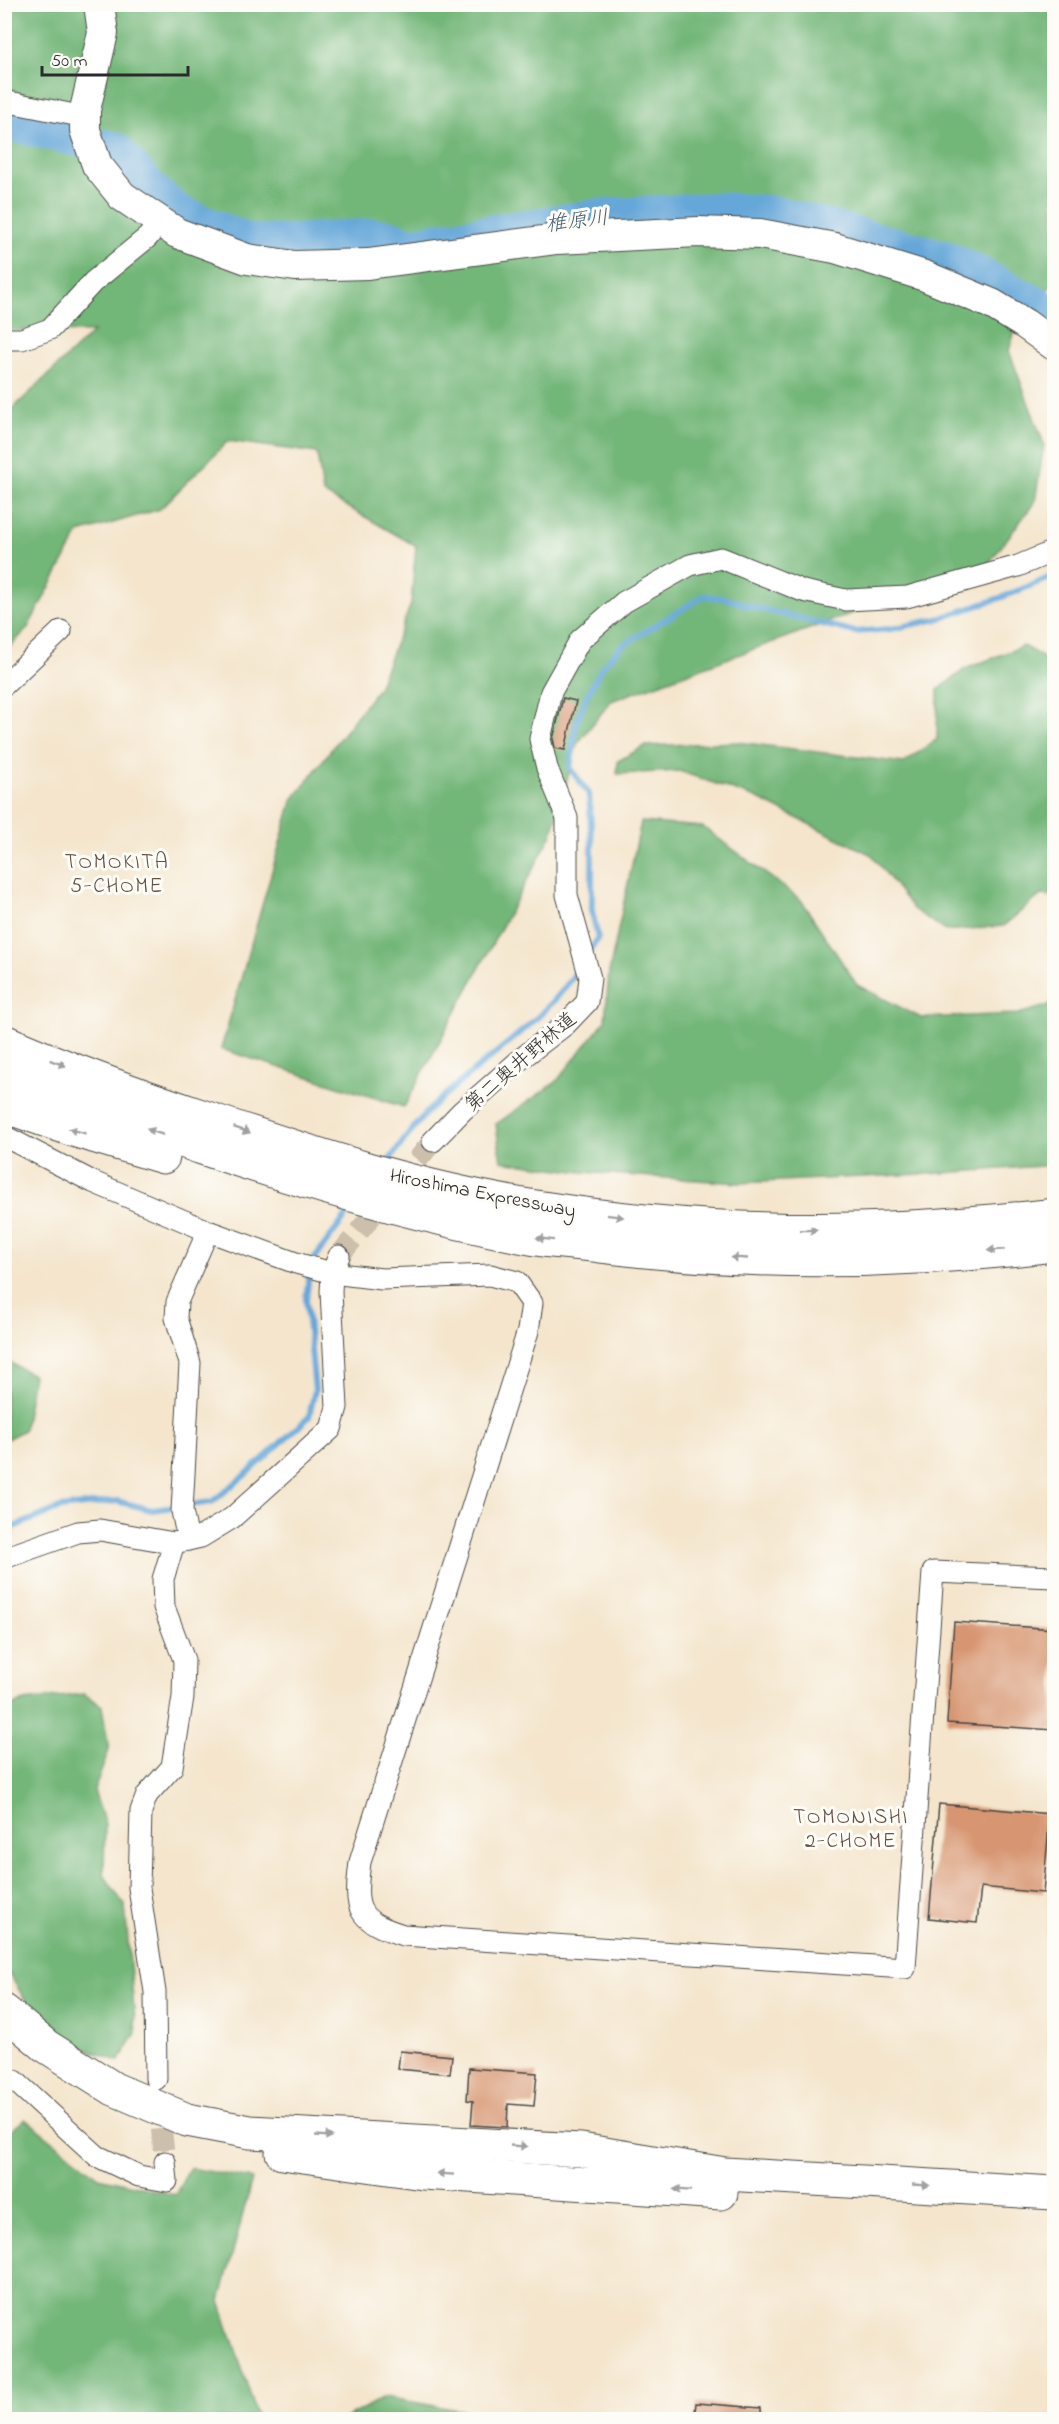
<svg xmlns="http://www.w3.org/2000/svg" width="1059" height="2424" font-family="'Indie Flower','Klee One',sans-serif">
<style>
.forest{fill:#72b678;stroke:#4e7052;stroke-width:1.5}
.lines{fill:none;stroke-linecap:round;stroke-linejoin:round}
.stream{stroke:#66a7d9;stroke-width:6}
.river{stroke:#66a7d9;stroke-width:34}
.building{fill:#d79571}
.street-tunnel{stroke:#ccc0ac;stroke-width:21;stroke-dasharray:21 10;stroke-linecap:butt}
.street-casing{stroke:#494743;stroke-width:23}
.secondary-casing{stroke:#494743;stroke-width:32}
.highway-casing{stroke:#494743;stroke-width:35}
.street{stroke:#fff;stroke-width:21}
.secondary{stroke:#fff;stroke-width:30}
.highway{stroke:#fff;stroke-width:33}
.oneway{fill:#a0a0a0}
.labels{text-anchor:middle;stroke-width:6;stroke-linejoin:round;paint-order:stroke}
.street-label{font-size:20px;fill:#2b2b2b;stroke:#fdfcf7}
.water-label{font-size:21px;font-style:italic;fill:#435d71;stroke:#fdfcf7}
.neighbourhood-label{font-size:21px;letter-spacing:1.5px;fill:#675044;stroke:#fdfcf7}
</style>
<rect width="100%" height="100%" fill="#fdfcf7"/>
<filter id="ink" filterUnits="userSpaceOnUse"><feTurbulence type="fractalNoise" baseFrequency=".0167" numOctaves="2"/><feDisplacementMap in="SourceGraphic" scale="12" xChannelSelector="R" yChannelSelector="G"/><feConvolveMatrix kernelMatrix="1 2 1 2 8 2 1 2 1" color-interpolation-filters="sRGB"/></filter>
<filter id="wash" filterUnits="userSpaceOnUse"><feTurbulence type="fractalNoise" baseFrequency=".008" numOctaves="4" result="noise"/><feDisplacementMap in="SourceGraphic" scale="24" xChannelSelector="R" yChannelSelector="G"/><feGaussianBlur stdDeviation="1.35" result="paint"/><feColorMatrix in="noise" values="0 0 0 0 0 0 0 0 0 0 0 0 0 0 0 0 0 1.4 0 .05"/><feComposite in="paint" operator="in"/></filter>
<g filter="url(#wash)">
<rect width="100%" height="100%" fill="#f4e5cc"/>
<g class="forest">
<polygon points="5,5 1054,5 1054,285 1023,303 1009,351 1044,444 1035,502 988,564 611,701 577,744 552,834 404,1107 221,1049 292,801 378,688 411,604 416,546 323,493 317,453 228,441 160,509 79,533 27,629 5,652 5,416 93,332 5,330"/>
<polygon points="1023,646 1054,664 1054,896 1041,895 1003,926 946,931 913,909 872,855 756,798 679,771 617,774 618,761 645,746 738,742 904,763 937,739 938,690 965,669"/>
<polygon points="641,822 703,827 801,900 857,985 921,1018 1018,1014 1054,1004 1054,1165 944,1173 739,1183 582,1172 501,1161 496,1124 556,1082 605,1021 609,972"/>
<polygon points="5,1360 33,1375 24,1430 5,1440"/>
<polygon points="84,1694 102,1706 109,1750 94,1791 105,1824 104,1875 125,1906 136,2033 119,2061 77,2046 33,2013 5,1967 4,1709 24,1701"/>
<polygon points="25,2119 99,2177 175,2195 190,2168 252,2179 220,2301 258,2419 5,2419 4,2137"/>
<polygon points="384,2397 510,2419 344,2419"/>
</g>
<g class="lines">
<g class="stream">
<polyline points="589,952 598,938 592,911 592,843 589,794 570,768 576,724 588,693 602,667 621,646 704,596 724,598 753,607 855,632 891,629 938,619 1000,598 1054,576"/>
<path d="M387,1163C402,1144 416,1122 433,1106C482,1059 545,1024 580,966"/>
<polyline points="4,1531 60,1508 117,1501 152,1510 212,1502 250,1471 309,1417 315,1390 306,1300 310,1264 353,1207"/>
</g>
<polyline class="river" points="4,123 116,149 153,190 179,212 249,241 292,241 376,235 392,237 408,244 595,216 718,209 777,213 951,259 1054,312"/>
</g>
<g id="blocks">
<g class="building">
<polygon points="563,698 576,701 565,750 555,748 553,739"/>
<polygon points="954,1622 1054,1629 1054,1730 947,1723"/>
<polygon points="939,1804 1050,1814 1043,1893 981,1887 977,1923 929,1918"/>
<polygon points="400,2051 452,2056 450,2074 398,2069"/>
<polygon points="469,2068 537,2073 534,2106 508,2104 507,2127 471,2125 473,2101 467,2100"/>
<polygon points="696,2403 761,2408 761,2420 694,2420"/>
</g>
</g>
</g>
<g filter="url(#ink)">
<use href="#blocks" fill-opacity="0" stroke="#494743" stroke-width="1.5"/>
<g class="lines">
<g class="street-tunnel">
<polyline points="339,1256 433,1141"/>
<polyline points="158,2098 165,2162"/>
</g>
<g class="street-casing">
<g id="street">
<polyline points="4,101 85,117"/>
<polyline points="4,339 22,339 50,329 93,282 148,237 160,221"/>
<polyline points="4,685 61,631"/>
<path d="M4,1136L93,1182L208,1231L296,1263L332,1273L382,1279L490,1275L517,1282L532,1303L528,1331L360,1862C354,1910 356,1920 403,1935L905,1968L933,1572L1054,1577"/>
<polyline points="433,1141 462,1111 522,1058 565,1025 587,1002 590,978 567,895 567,818 547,768 540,739 551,692 580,640 624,602 690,565 721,558 803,591 846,600 907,597 1018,566 1054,551"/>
<polyline points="188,1540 182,1511 190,1363 176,1318 177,1302 208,1231"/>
<polyline points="4,1558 78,1532 100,1530 174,1543 201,1537 232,1518 331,1429 337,1407 331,1292 332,1273 339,1256"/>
<polyline points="4,2078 15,2081 97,2156 139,2176 167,2181 165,2162"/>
<polyline points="156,2079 155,1992 139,1888 141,1811 147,1795 172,1767 183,1697 184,1660 164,1607 163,1579 174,1543"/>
</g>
</g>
<g class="secondary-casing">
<polyline id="secondary" points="99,4 103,33 85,110 85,130 97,165 122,196 177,233 247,259 295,266 368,264 557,239 698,232 760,234 835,248 925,276 992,304 1025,324 1054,345"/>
</g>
<g class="highway-casing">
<g id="highway">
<path d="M4,1041C70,1070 139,1095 207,1118C312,1154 426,1190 536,1207C682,1230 832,1236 979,1222C1004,1220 1030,1218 1054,1215"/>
<path d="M4,1073C69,1102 136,1125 202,1148C308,1184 415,1216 525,1237C550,1242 576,1243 601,1246C751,1265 904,1264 1054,1245"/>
<polyline points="4,1106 73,1130 163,1157"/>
<polyline points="4,2011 46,2046 114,2089 187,2120 250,2132 581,2150 725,2174 1054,2193"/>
<polyline points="282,2153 423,2173 721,2193"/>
</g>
</g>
<use href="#street" class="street"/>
<use href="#secondary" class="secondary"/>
<use href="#highway" class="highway"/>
</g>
<defs><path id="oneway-solid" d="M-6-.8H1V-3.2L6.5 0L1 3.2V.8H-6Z" transform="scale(1.5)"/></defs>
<g class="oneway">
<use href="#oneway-solid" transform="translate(58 1063) rotate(21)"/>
<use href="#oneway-solid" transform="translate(242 1130) rotate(19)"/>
<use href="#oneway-solid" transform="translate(77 1131) rotate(-163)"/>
<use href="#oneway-solid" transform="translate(155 1132) rotate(-161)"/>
<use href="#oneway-solid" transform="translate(615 1216) rotate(7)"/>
<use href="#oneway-solid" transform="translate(809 1230) rotate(-1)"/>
<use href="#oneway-solid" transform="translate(545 1239) rotate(-173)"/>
<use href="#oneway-solid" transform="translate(996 1250) rotate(175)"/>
<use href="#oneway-solid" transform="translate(739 1258) rotate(-177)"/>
<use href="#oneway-solid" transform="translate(324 2136) rotate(3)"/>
<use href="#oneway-solid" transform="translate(519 2146) rotate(3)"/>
<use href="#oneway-solid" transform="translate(445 2174) rotate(-176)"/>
<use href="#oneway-solid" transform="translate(921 2185) rotate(3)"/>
<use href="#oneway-solid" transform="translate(682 2190) rotate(-176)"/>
</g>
</g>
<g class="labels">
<g class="street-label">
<text transform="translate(520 1061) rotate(-41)" y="7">第二奥井野林道</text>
<text transform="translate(483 1192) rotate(11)" y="7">Hiroshima Expressway</text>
</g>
<g class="water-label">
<text transform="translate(577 220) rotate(-7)" y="7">椎原川</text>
</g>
<g class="neighbourhood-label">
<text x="117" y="868">TOMOKITA<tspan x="117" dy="24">5-CHOME</tspan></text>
<text x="851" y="1823">TOMONISHI<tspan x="851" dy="24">2-CHOME</tspan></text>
</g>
</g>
<rect width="1059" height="2424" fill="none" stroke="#fdfcf7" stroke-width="24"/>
<path d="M42 66v9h146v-9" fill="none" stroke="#2b2b2b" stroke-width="3"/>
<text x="51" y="66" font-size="18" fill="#2b2b2b" stroke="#fdfcf7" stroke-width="4.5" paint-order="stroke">50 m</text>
</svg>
